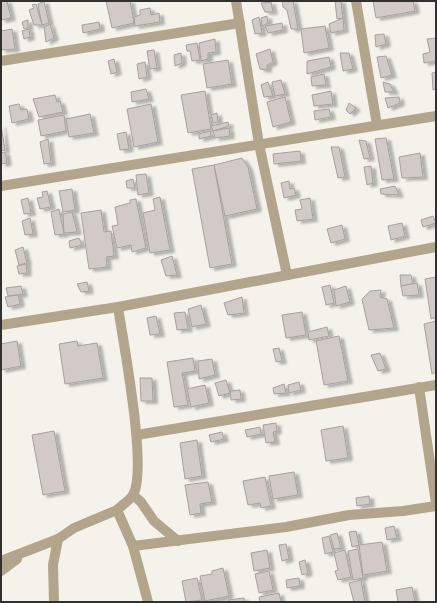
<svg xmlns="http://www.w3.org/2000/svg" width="437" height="603" font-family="'Crimson Pro',serif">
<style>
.building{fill:#d2cac7;stroke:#a8a09d;filter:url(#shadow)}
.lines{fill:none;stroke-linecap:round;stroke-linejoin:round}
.minor{stroke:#b2a58c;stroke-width:10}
</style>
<defs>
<filter id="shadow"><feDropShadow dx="4.5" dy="2.5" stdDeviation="1" flood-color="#0004"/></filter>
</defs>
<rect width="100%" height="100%" fill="#f4f2eb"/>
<g class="building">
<polygon points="1,1 7,1 11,18 1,20"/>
<polygon points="44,1 49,23 42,25 38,4"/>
<polygon points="106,1 130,1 134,23 112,28"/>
<polygon points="282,1 293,1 298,29 291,29 287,10 283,7"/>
<polygon points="335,1 341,1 343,18 337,19"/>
<polygon points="373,1 413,1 415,11 376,18"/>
<polygon points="271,2 273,12 265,12 261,3"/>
<polygon points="36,4 42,25 34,25 29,10 34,8 32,5"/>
<polygon points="150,8 151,15 159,13 160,22 135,26 134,17 140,15 140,10"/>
<polygon points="267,16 268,23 262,26 261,18"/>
<polygon points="259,17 262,33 255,34 252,20"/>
<polygon points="343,18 344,30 331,33 329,24"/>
<polygon points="28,20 28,28 24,29 22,22"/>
<polygon points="99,22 100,29 83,33 82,25"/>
<polygon points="282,23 283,30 268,33 265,26"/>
<polygon points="50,24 54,38 46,42 44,27"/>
<polygon points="325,26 329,48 304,53 301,29"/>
<polygon points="12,29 15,49 1,50 1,31"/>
<polygon points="29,29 30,37 24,39 22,31"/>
<polygon points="384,34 386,44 376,47 375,35"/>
<polygon points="436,38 436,61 424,63 423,54 430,52 427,39"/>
<polygon points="215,39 216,52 208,53 208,59 201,61 199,43"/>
<polygon points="197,43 200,60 192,61 190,51 187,51 186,45"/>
<polygon points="270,49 273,62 267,65 267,70 260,69 256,54"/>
<polygon points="154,50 157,68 150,69 147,51"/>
<polygon points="181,53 182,63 175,66 174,55"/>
<polygon points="340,53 349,53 353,69 343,71"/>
<polygon points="386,56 392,75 381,78 377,57"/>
<polygon points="329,57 331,67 307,74 307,61"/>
<polygon points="114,59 117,72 111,74 108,61"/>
<polygon points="228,60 232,84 207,88 203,64"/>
<polygon points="145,62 147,77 139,79 137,64"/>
<polygon points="436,72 436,89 433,90 432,73"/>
<polygon points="324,74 326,85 312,86 311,77"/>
<polygon points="281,80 285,94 275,96 272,82"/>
<polygon points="268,82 273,96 264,97 261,85"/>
<polygon points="383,82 390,84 394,92 385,92"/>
<polygon points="146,89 149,99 132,102 131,92"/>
<polygon points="205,91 211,129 188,133 181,95"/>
<polygon points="331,91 333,104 314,106 312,95"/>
<polygon points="55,95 57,102 60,101 63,112 39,117 33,99"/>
<polygon points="285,97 291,122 273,127 267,102"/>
<polygon points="399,97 400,103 388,108 385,98"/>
<polygon points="349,103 356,108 350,114 346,110"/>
<polygon points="19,104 21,110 27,109 29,119 12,123 9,106"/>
<polygon points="151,104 158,142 134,147 127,109"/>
<polygon points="329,109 331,117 315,120 314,111"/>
<polygon points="217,113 218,122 213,123 211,115"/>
<polygon points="90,114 94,133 69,137 66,119"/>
<polygon points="64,115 66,131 41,136 38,120"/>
<polygon points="228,122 229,126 213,131 211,126"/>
<polygon points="1,125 5,150 1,151"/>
<polygon points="229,128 230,136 215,138 213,131"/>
<polygon points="210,131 211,136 199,139 199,134"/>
<polygon points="126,132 129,149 120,150 117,134"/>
<polygon points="386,138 394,179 382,180 375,139"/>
<polygon points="48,139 51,163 44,164 40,142"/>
<polygon points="359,140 366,141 370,158 364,159"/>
<polygon points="331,147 339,147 345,177 338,178"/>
<polygon points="300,151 301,161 274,164 273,154"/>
<polygon points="5,152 7,163 1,164 1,153"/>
<polygon points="420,153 423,177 402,178 399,157"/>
<polygon points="242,158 248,167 257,209 225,216 214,165"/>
<polygon points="214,165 232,264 210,268 192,169"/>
<polygon points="371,166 373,183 367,185 364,167"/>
<polygon points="146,174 149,193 138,195 136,175"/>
<polygon points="133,179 135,188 127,188 126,181"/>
<polygon points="289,181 290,189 294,188 296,195 284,198 281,183"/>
<polygon points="395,186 399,195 381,194 380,189"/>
<polygon points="72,189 75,210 63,212 59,191"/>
<polygon points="47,191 51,207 40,209 37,198 43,197 42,192"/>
<polygon points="160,197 170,250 150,253 143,213 155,210 153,199"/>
<polygon points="28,198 31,213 24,214 21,200"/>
<polygon points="310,198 313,219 297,221 295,210 302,209 300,200"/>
<polygon points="136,199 146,248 132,252 131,245 117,248 112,226 118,225 115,207 130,203 130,200"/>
<polygon points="59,209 64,234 55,235 51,212"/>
<polygon points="101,210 104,232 111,231 114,256 106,257 107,267 89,269 81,213"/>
<polygon points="72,212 77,232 64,233 63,214"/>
<polygon points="433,216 436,223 423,227 421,220"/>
<polygon points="30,218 33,234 25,235 22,221"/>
<polygon points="402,223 405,236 391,240 388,226"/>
<polygon points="342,225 345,239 331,243 327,229"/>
<polygon points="79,238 82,245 70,248 69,241"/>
<polygon points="23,247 27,263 19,265 15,250"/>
<polygon points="172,256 177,275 166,276 161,260"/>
<polygon points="26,264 27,273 19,274 17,266"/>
<polygon points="400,275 411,275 413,284 401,286"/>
<polygon points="436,277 436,317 431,319 425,279"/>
<polygon points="87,282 89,291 81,292 77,284"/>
<polygon points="417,283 419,295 403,296 401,286"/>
<polygon points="330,285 334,303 326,305 322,287"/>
<polygon points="21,286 23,294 8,296 6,288"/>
<polygon points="346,286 350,302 336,306 334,290"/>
<polygon points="381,290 380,297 387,299 394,328 369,330 362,299 370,291"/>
<polygon points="18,295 20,304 8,307 5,297"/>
<polygon points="242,297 244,313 228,315 224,303"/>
<polygon points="201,305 206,324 192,327 188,309"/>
<polygon points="185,312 188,329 177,330 174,313"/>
<polygon points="302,312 306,335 286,338 282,315"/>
<polygon points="156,316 160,334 150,335 147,318"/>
<polygon points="436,321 436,372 432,374 424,324"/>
<polygon points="327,327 329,336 309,340 308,332"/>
<polygon points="339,336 348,381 324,385 316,341"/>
<polygon points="17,341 21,366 1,370 1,344"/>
<polygon points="77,341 78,346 97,343 103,378 65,384 59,344"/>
<polygon points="279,348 282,361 276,362 273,349"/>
<polygon points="380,353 386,369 378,371 371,355"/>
<polygon points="193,358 195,371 182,373 188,405 174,407 167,362"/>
<polygon points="212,359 215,375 199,379 198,361"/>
<polygon points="140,378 152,378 153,401 141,401"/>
<polygon points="226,380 230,393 219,396 215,383"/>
<polygon points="299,382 301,390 289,393 288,385"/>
<polygon points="284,384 286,393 274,394 273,388"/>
<polygon points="205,385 209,403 191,407 187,389"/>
<polygon points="240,390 241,399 231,400 230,391"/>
<polygon points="276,423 277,431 273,432 275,442 266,443 263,425"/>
<polygon points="343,426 348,458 326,461 321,430"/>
<polygon points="260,427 261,434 247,437 245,430"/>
<polygon points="54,431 65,491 43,495 32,435"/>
<polygon points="222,432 224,439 211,442 209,435"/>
<polygon points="197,440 202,476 185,479 180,443"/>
<polygon points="294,472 298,495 273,499 269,476"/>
<polygon points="265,477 271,506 261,508 260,503 248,505 243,481"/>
<polygon points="208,482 212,502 200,504 201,513 190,515 185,485"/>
<polygon points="369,496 370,504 357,506 356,498"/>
<polygon points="394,526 397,538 387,540 385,528"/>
<polygon points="356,531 359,545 352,547 349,532"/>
<polygon points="337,533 341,548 334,549 330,535"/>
<polygon points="329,536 333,552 325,554 322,538"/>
<polygon points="382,542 387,571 363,575 359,545"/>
<polygon points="286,544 289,559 282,561 279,545"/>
<polygon points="358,549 363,578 353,580 348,551"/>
<polygon points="267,550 270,568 254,571 251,553"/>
<polygon points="345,550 351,577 338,580 335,571 338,570 334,553"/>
<polygon points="305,560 308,573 302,575 299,562"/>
<polygon points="223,568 229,596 205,601 200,576 212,574 212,571"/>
<polygon points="269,571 273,590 259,593 255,574"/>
<polygon points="197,578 202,600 186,602 182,581"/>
<polygon points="299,578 300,586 287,588 286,580"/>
<polygon points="361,580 365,602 354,602 349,583"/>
<polygon points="412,587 415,602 398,602 396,590"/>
<polygon points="279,593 281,602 260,602 259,597"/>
<polygon points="244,598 245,602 228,602 228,600"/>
</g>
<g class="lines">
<g class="minor">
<polyline points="236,1 259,144 287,275"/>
<polyline points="356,1 377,125"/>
<polyline points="1,61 240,23"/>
<polyline points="1,186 436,116"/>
<path d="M118,307C123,341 148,470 133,495C130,500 122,505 117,510L133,546L148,602"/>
<polyline points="1,325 118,307 436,247"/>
<polyline points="419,387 436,503"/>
<polyline points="137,435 436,385"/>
<polyline points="133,495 141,502 154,521 178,541"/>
<polyline points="133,546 286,527 349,515 403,511 436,506"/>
<polyline points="1,561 58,539 74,528 117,510"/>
<polyline points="1,571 17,559"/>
<polyline points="54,602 53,565 58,539"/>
</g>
</g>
<rect width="437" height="603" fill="none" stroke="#32312f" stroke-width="4"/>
</svg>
